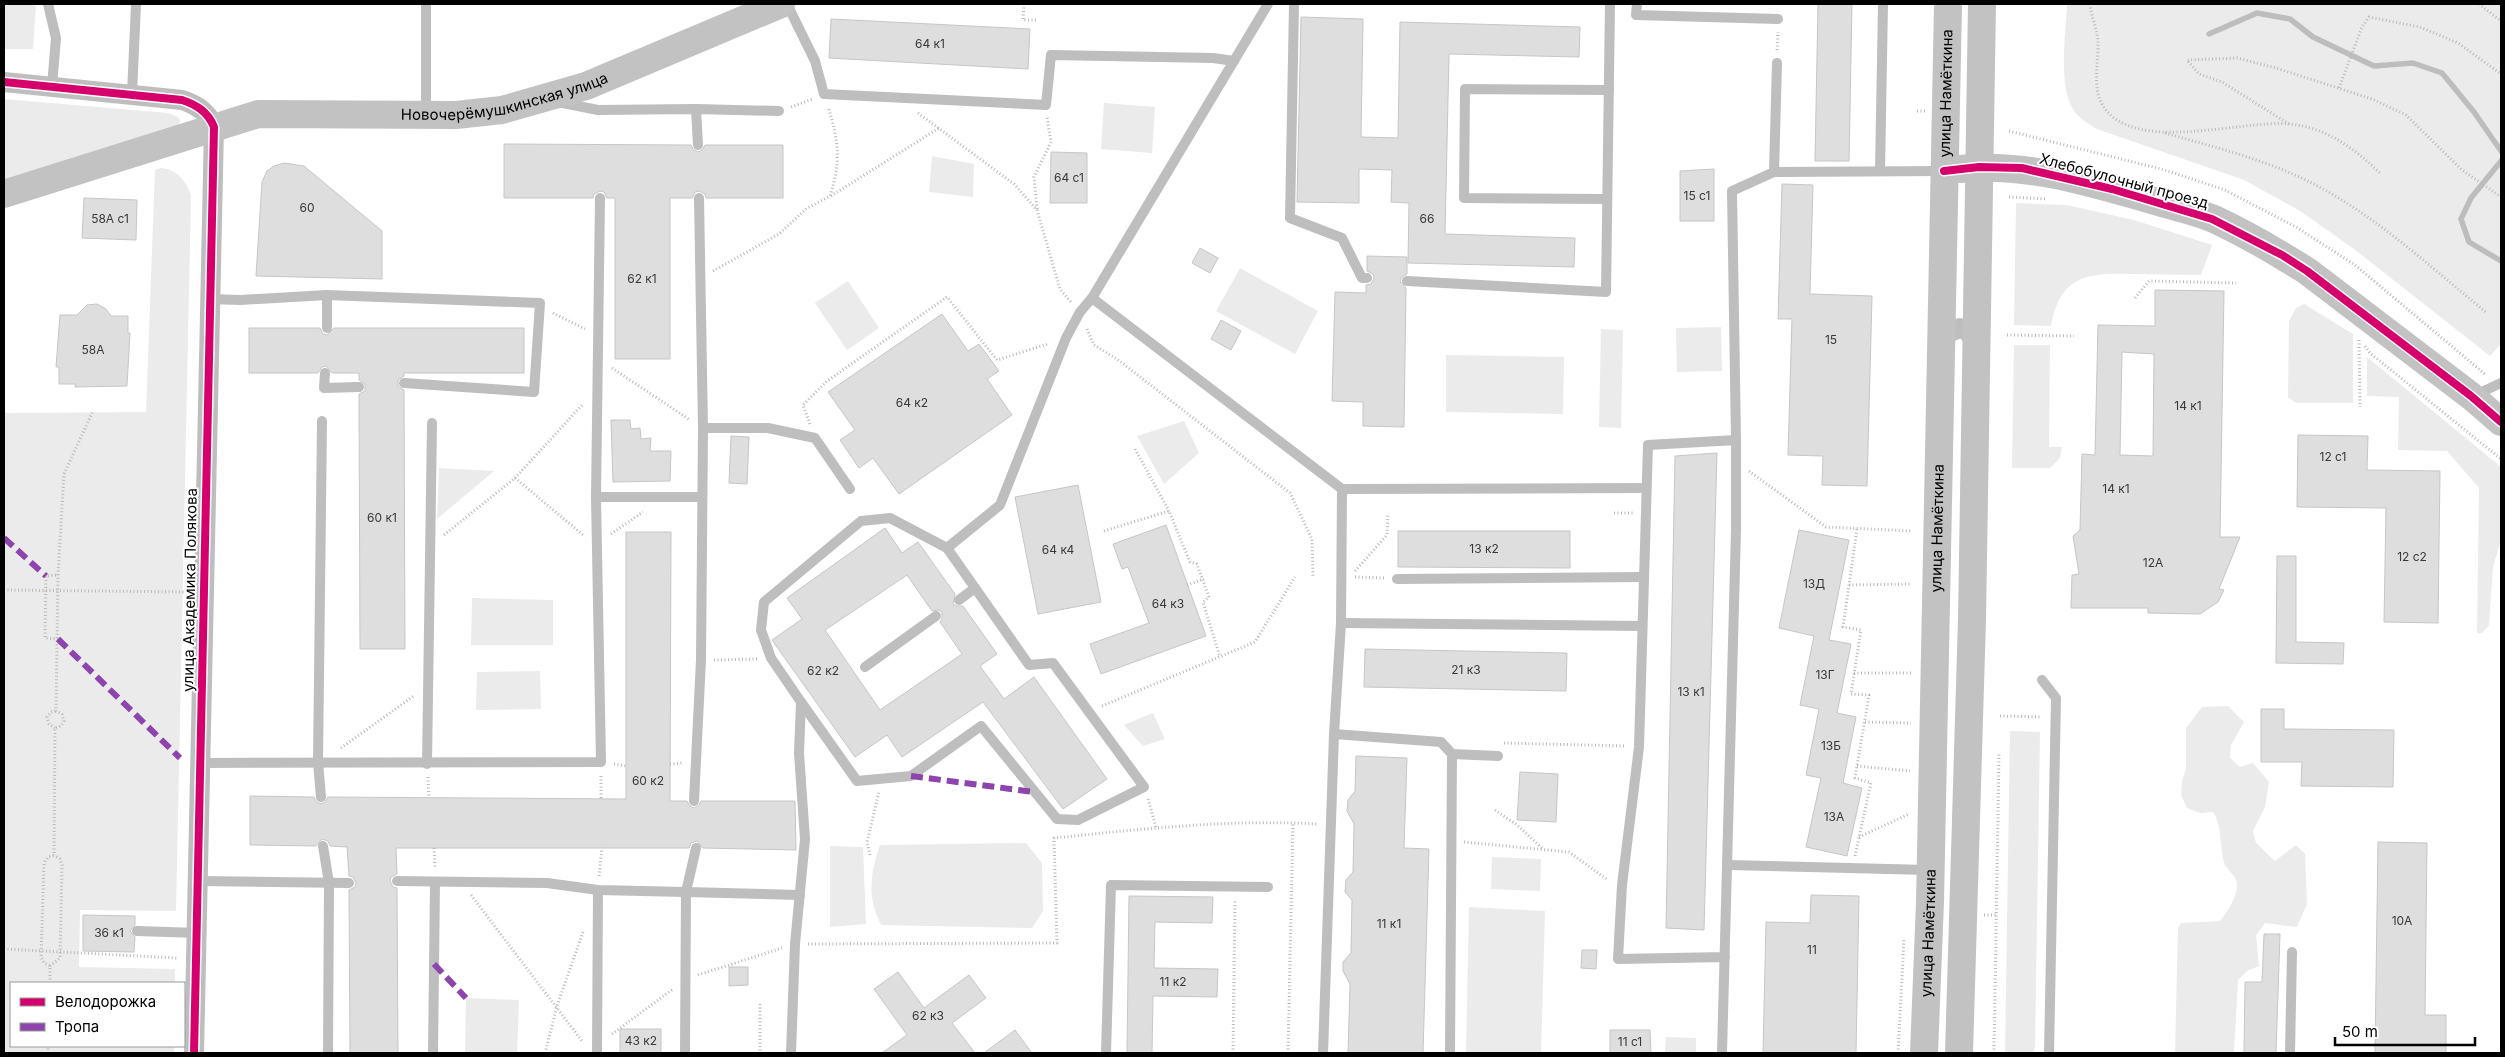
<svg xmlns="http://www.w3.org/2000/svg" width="2505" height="1057" font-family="Inter,sans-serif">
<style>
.green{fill:#ebebeb}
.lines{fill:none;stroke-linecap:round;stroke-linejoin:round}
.stream{stroke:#bdbdbd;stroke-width:5.5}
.building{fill:#dedede;stroke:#c6c6c6;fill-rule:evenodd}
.path{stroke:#b9b9b9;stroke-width:3;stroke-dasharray:1 2.5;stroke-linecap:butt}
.lane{stroke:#bebebe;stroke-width:10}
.street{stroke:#bebebe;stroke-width:20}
.secondary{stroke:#c2c2c2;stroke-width:28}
.quiet{stroke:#8e44ad;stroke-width:6;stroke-dasharray:12 6;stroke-linecap:butt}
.cycleway-casing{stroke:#fff;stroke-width:11}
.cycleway{stroke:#d6006c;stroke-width:8}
.labels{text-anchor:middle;stroke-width:4;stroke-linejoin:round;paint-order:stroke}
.number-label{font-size:12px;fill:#383838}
.street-label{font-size:15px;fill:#000;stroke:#fff}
</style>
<rect width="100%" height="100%" fill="#fff"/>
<g class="green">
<polygon points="4,4 33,4 36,7 33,49 4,49"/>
<path d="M2067,4H2501V344L2490,356L2354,249L2300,211L2244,180L2097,129C2089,124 2081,120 2075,112C2057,89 2066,33 2067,4Z"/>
<polygon points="4,99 168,113 178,117 180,120 179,127 4,180"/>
<polygon points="1104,103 1155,107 1152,153 1101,149"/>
<polygon points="932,156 974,164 973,197 929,192"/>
<path d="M161,168C178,170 185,180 191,195L176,911L80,910L79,967L175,969V983H11V1046H174V1053H4V413L146,412L155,170Z"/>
<path d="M2016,203L2066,205L2134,220L2212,245L2201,275C2179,275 2157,274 2134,274C2089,273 2060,274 2051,326L2014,325Z"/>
<polygon points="1240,268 1318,311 1295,354 1216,311"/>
<polygon points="848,281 879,328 847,350 815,303"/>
<polygon points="2304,304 2353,334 2353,403 2296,403 2288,397 2289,321 2296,308"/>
<polygon points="1721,327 1722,371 1677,372 1676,328"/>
<polygon points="1601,329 1623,330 1621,428 1599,427"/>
<polygon points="2014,345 2050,345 2049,447 2062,447 2060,458 2050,468 2012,468"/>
<polygon points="1446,355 1564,357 1563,414 1446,412"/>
<polygon points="2367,357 2501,467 2501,540 2493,567 2489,625 2482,633 2477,633 2479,488 2447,451 2398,450 2399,397 2367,396"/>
<polygon points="1184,421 1199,453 1164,484 1137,436"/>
<polygon points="439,468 494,471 437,519"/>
<polygon points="472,598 553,600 553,645 471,645"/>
<polygon points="540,671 541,709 476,710 477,672"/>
<path d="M2228,706L2244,722L2231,745L2230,758L2240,767L2253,763L2269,782L2265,807L2253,831L2256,843L2275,861L2296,845L2305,854L2307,904L2297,927L2265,923L2256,935L2259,966L2247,971L2238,980L2234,1053H2175L2178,928L2181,923L2220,921C2227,912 2237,898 2237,885C2237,875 2226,870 2224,862C2219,844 2223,828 2213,812L2200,813L2187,808L2181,795L2182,781L2186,769V728L2202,707Z"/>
<polygon points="1153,713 1165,739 1143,746 1124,725"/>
<polygon points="2010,731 2040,732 2035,1046 2033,1053 2005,1053"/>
<path d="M1026,843L1042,863L1043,911L1032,928L881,925C867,897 870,874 880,845Z"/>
<polygon points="830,846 863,847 866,924 830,927"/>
<polygon points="1492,857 1541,859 1540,891 1491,889"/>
<polygon points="1469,907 1545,911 1541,1053 1466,1053"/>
<polygon points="466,998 519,1000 517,1053 465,1053"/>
<polygon points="1666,1037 1696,1038 1696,1053 1665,1053"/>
</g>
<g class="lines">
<g class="stream">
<polyline points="2209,34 2257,13 2290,19 2313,37 2374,66 2413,63 2442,73 2474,112 2501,151"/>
<polyline points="2501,161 2471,198 2461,219 2469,242 2501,261"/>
</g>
</g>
<g class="building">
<polygon points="1818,4 1852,4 1849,161 1815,161"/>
<polygon points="1301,17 1363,19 1361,137 1398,138 1400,22 1580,27 1579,57 1449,54 1445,234 1575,238 1574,267 1408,263 1409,203 1391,202 1392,170 1359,169 1359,203 1297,202"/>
<polygon points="831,19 1030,29 1028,69 829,58"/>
<polygon points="504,144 691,145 693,149 698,152 702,150 705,145 783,145 783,198 706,198 705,194 699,191 695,192 692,198 670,198 670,359 615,359 615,198 607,198 604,192 600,191 594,194 593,198 504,198"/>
<polygon points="1051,152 1087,153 1087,203 1050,203"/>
<polygon points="284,163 304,166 382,231 382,279 256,276 262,182 267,171 274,166"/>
<polygon points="1714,169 1714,221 1680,221 1680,171"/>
<polygon points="1782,184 1813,185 1810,294 1872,296 1867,486 1822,485 1823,456 1788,455 1792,319 1778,319"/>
<polygon points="84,198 137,200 136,240 82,238"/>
<polygon points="1200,248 1218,258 1210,273 1192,263"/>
<polygon points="1367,256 1407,257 1407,274 1402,277 1400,281 1406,288 1404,427 1363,426 1363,402 1332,401 1335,292 1366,293 1366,285 1371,284 1374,278 1373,274 1367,271"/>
<path d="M2155,290L2224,291L2220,537H2240L2219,589L2224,590L2218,602L2200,614L2148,613V608H2071L2072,575L2079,574L2073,536L2080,530L2082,454L2095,455L2098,325L2155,326ZM2122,352L2154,354L2153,456L2120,455Z"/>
<polygon points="97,304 106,309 111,316 128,316 128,333 130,333 127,386 75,387 75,384 59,384 59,367 56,367 60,315 77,315 87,305"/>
<polygon points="942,314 968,351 979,344 999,371 987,379 1012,415 899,494 873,458 859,468 840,440 855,430 828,392"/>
<polygon points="1221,320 1241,331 1231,350 1211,339"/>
<polygon points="249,328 320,328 323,334 327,335 334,328 524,328 524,373 404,373 404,376 398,380 398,386 404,390 405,649 360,649 359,394 365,391 365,384 359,380 359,373 332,373 326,366 322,367 318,373 249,373"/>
<polygon points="611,420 630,420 631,429 640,428 641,439 651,438 650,451 671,451 670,481 613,482"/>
<polygon points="2298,435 2368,436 2367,470 2440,471 2438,623 2384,622 2386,508 2297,507"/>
<polygon points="731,436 749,437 747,484 729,483"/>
<polygon points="1717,453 1704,930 1666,928 1675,456"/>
<polygon points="1078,485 1101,602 1038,614 1015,497"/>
<polygon points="1166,525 1206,636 1101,674 1090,644 1149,623 1128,567 1122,569 1113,544"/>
<path d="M885,528L902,553L918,542L955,594L953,604L957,606H963L997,654L980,666L1004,699L1034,677L1107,779L1063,809L983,702L902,757L887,735L855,757L772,640L802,619L787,598ZM907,575L932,611L938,610L942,612V618L940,622L962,654L880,710L825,630Z"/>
<polygon points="1799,530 1849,540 1829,640 1851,644 1837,713 1856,717 1843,783 1862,788 1847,856 1806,847 1821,778 1806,775 1819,709 1800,705 1814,636 1779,628"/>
<polygon points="1398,531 1570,531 1570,568 1398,567"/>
<polygon points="626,532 671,532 670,801 687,801 690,806 694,808 699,805 701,801 795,801 796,850 703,848 697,841 691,843 689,848 396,848 397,874 391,877 390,881 393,887 397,888 398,1053 350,1053 349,890 355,887 356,883 353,877 349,876 347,847 330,846 328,841 322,839 316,846 250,845 250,796 314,797 316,801 321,804 325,802 328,797 626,799"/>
<polygon points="2277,556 2296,556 2296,642 2344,643 2343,664 2276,663"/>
<polygon points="1365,649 1567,653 1566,691 1364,687"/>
<polygon points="2261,709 2284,709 2284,729 2394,730 2393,787 2301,786 2302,762 2261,762"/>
<polygon points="1356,756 1407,758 1404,848 1429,849 1423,1053 1348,1053 1350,984 1343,971 1343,962 1351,953 1352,900 1345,892 1346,880 1353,872 1354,824 1347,811 1348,800 1355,791"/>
<polygon points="1520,772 1558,774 1556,822 1517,820"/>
<polygon points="2378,842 2427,843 2425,1015 2446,1015 2446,1053 2375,1053"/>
<polygon points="1811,895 1859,896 1856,1053 1763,1053 1766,922 1810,923"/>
<polygon points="1129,896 1213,897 1212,923 1155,922 1154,968 1218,969 1217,997 1153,996 1152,1053 1127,1053"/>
<polygon points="83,915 135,916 135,925 130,931 135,937 134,952 83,951"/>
<polygon points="2264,934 2280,934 2276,1053 2244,1053 2245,982 2262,982"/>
<polygon points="1582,950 1597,950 1596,969 1581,968"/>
<polygon points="729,967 748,967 748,985 729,986"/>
<polygon points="898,972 924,1008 969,975 986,998 952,1023 975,1053 882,1053 907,1035 874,989"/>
<rect x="620" y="1029" width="41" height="24"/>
<polygon points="1015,1030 1032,1053 984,1053"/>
<polygon points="1610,1030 1650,1030 1651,1053 1610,1053"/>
</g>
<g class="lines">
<g class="path">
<polyline points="1024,4 1023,20 1038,20"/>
<path d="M2090,4C2091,16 2097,28 2098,41C2099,60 2092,87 2102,104C2131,156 2242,119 2290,124C2328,128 2355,149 2381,174"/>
<polyline points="2479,4 2501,21"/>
<polyline points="1777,50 1778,32"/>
<polyline points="2339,88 2362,27 2369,17 2420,27 2458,43 2501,74"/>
<polyline points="791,107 813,99"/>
<polyline points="1917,111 1925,111"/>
<polyline points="918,113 1014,184 1037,210 1060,289 1071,302"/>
<polyline points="2289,124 2222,82 2199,74 2187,60 2237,58 2276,68 2372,99 2406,115 2462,170 2501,197"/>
<polyline points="2009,131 2165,170 2225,190 2296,227 2355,265 2486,375"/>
<path d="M2165,133C2218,148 2275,162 2323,189C2383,222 2434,270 2487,313"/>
<polyline points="831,196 939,128"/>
<polyline points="2009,197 2047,199"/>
<polyline points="1037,209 1034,177 1051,142 1047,117"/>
<path d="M713,271L779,234L806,209L830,196C841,162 839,141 828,107"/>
<polyline points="2135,298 2149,281 2236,283"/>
<polyline points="553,313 585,329"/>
<polyline points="1087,329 1094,345 1117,359 1290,493 1312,539 1313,576"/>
<polyline points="2007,335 2074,336"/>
<polyline points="2359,340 2360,407"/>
<polyline points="2365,346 2370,353 2501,459"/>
<polyline points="612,368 690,420"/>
<polyline points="810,424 803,405 827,381 947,297 997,360 1048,344"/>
<polyline points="1135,449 1169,511"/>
<polyline points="1749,471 1826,527 1912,531"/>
<polyline points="515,478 583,535"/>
<polyline points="1614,513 1634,513"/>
<polyline points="1104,531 1169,511 1190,562 1197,564 1209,597 1203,602 1220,657"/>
<polyline points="611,534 643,512"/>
<polyline points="444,535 515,478 583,404"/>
<polyline points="1355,571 1387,535 1388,513"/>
<polyline points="1355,577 1384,578"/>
<polyline points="1187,585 1204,579"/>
<polyline points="1849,585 1912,584"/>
<polyline points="4,590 187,592"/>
<polyline points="58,639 45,638 46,576 58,575"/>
<polyline points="714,660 758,659"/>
<polyline points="1854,673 1912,673"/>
<polyline points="1102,706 1255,642 1295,577"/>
<polyline points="2000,716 2042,717"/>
<polyline points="1865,722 1911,723"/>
<polyline points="55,728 49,724 47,717 51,712 56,711"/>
<polyline points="1504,743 1625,746"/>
<polyline points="341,748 415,695"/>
<polyline points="614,764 626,766"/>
<polyline points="670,764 682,763"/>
<polyline points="1857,766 1910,771"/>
<polyline points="601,776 601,800"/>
<polyline points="428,777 429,798"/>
<polyline points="1148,799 1156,827"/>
<polyline points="1495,810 1517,825 1543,849"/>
<polyline points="1859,837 1909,814"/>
<polyline points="1464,842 1569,852 1608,880"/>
<polyline points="434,848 435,867"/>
<polyline points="870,855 867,842 879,792"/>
<polyline points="1855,856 1871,783 1855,778 1869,695 1851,694 1861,630 1843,627 1857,529"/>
<polyline points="599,876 602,848"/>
<polyline points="471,895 582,1041"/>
<polyline points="1984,915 1997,915"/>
<path d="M808,944L1057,943L1054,838C1142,829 1229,819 1318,824"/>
<polyline points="4,949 177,958"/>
<polyline points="50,966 60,958 62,865 60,859 54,855"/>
<polyline points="698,975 782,948"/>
<polyline points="50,983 50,966 44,963 41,957 44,863 48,857 54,855 55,728 61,726 64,721 62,714 56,711 58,575 64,474 93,411"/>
<polyline points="760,1004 760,1053"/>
<polyline points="612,1034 673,989"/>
<polyline points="48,1053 48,1046"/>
<polyline points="545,1053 557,1006 583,932"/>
<polyline points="1233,1053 1235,899"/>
<polyline points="1288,1053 1293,823"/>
<polyline points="1898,1053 1904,939"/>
<polyline points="1994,1053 1999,753"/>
</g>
<g class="lane">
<polyline points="48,4 56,38 52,86"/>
<polyline points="787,4 815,61 824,94 1046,105 1051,55 1213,58 1234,61"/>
<polyline points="1294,4 1290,218 1342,238 1362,278 1367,278"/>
<polyline points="1637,4 1636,15 1778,19"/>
<polyline points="132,94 136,4"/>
<polyline points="558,102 598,110 696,109 779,111"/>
<polyline points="696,109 698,145"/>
<polyline points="426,113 426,4"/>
<polyline points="1880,171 1883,4"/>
<polyline points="1774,172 1943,171"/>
<polyline points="600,198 596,497 700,497"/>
<polyline points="1607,199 1464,198 1465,89 1609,90"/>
<polyline points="1407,281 1606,292 1610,4"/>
<polyline points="1092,298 1342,489 1341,623 1334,734 1323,1053"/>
<polyline points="209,299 240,300 327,295 540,303 534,392 404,383"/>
<polyline points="327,328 327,295"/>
<polyline points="325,373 324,388 359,387"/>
<polyline points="2473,396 2501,383"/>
<polyline points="703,428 768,428 815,438 850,489"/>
<polyline points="1736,440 1732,191 1774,172 1777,63"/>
<polyline points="1342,489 1645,488"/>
<polyline points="1397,579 1644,577"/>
<polyline points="959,600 975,588"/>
<polyline points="1341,623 1642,626"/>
<polyline points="865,667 936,616"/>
<polyline points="2042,680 2056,698 2049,1053"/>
<polyline points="801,702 771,658 761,630 764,602 861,521 890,518 947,548 1000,505 1066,338 1080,312 1092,298 1268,4"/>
<polyline points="1334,734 1441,742 1452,754 1498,756"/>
<polyline points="200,763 601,762 596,497"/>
<polyline points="427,764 432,423"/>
<polyline points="321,797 318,762 322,421"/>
<polyline points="694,801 701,660 703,428 699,198"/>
<polyline points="323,846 329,883 328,1053"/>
<polyline points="1728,865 1929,870"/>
<polyline points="200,881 349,883"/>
<polyline points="397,881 547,883 598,890 686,892 696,848"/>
<polyline points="137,931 198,933"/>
<polyline points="433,1053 435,882"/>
<polyline points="597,1053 598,890"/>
<polyline points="685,1053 686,892 800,895"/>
<polyline points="791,1053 795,944 805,839 799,753 801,702 857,781 911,776 981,726 1057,819 1078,820 1144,787 1053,663 1029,665 947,548"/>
<polyline points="1106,1053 1111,885 1268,887"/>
<polyline points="1450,1053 1452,754"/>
<polyline points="1722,1053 1736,530 1736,440 1648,445 1639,747 1622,885 1618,959 1725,957"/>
<polyline points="2290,1053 2292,952"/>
</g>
<g class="street">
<path d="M4,82L182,100C197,105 208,112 214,127L194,1053"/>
<polyline points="1942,344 1949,332 1960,328 1967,330 1976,343"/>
</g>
<g class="secondary">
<path d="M1960,169C2026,162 2092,183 2155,201C2174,207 2195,211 2214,219C2246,234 2277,252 2307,271L2471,396L2501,422"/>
<path id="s1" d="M4,194L258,114L456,115L502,110L586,86L781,4"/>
<path id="s2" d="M1924,1053L1930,902L1948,4"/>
<polyline points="1959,1053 1972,619 1982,4"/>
</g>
<g class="quiet">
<polyline points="4,538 46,576"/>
<polyline points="58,639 180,758"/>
<polyline points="911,776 1034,792"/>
<polyline points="434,964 466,998"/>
</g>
<g class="cycleway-casing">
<g id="cycleway">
<path d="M4,82L182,100C197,105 208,112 214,127L194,1053"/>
<polyline points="1944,171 1979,167 2022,168 2112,189 2212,219 2282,255 2307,271 2471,396 2501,422"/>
</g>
</g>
<use href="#cycleway" class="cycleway"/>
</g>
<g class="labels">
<g class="number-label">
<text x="930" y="48">64 к1</text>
<text x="1069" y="182">64 с1</text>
<text x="1697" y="200">15 с1</text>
<text x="307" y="212">60</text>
<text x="110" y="223">58А с1</text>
<text x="1427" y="223">66</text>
<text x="642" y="283">62 к1</text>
<text x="1831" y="344">15</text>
<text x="93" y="354">58А</text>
<text x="912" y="407">64 к2</text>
<text x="2188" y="410">14 к1</text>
<text x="2333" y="461">12 с1</text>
<text x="2116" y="493">14 к1</text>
<text x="382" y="522">60 к1</text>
<text x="1484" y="553">13 к2</text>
<text x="1058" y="554">64 к4</text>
<text x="2412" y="561">12 с2</text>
<text x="2153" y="567">12А</text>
<text x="1814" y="588">13Д</text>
<text x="1168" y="608">64 к3</text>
<text x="1466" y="674">21 к3</text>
<text x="823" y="675">62 к2</text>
<text x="1825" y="679">13Г</text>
<text x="1691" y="696">13 к1</text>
<text x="1831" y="750">13Б</text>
<text x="648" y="785">60 к2</text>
<text x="1834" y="821">13А</text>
<text x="2402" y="925">10А</text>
<text x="1389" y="928">11 к1</text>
<text x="109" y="937">36 к1</text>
<text x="1812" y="954">11</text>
<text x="1173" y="986">11 к2</text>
<text x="928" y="1020">62 к3</text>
<text x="641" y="1045">43 к2</text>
<text x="1630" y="1046">11 с1</text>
</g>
<g class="street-label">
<text dy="5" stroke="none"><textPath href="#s1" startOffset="515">Новочерёмушкинская улица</textPath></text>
<text dy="5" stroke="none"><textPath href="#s2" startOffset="960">улица Намёткина</textPath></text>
<text transform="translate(2124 181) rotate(15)" y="5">Хлебобулочный проезд</text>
<text dy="5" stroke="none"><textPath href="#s2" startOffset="525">улица Намёткина</textPath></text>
<text transform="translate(190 590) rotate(-89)" y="5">улица Академика Полякова</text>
<text dy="5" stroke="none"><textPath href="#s2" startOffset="120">улица Намёткина</textPath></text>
</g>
</g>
<rect width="2505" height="1057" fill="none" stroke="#000000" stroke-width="10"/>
<rect x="10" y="982" width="175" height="65" fill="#ffffff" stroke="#999999"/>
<rect x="20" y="998" width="25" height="8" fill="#d6006c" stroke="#999999"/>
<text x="55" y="1007" font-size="15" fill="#000000">Велодорожка</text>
<rect x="20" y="1023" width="25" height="8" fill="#8e44ad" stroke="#999999"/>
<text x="55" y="1032" font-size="15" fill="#000000">Тропа</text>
<path d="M2335 1037v8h140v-8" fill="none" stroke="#000000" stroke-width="2.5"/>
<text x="2342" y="1037" font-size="15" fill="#000000" stroke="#ffffff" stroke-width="4" paint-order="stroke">50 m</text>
</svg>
